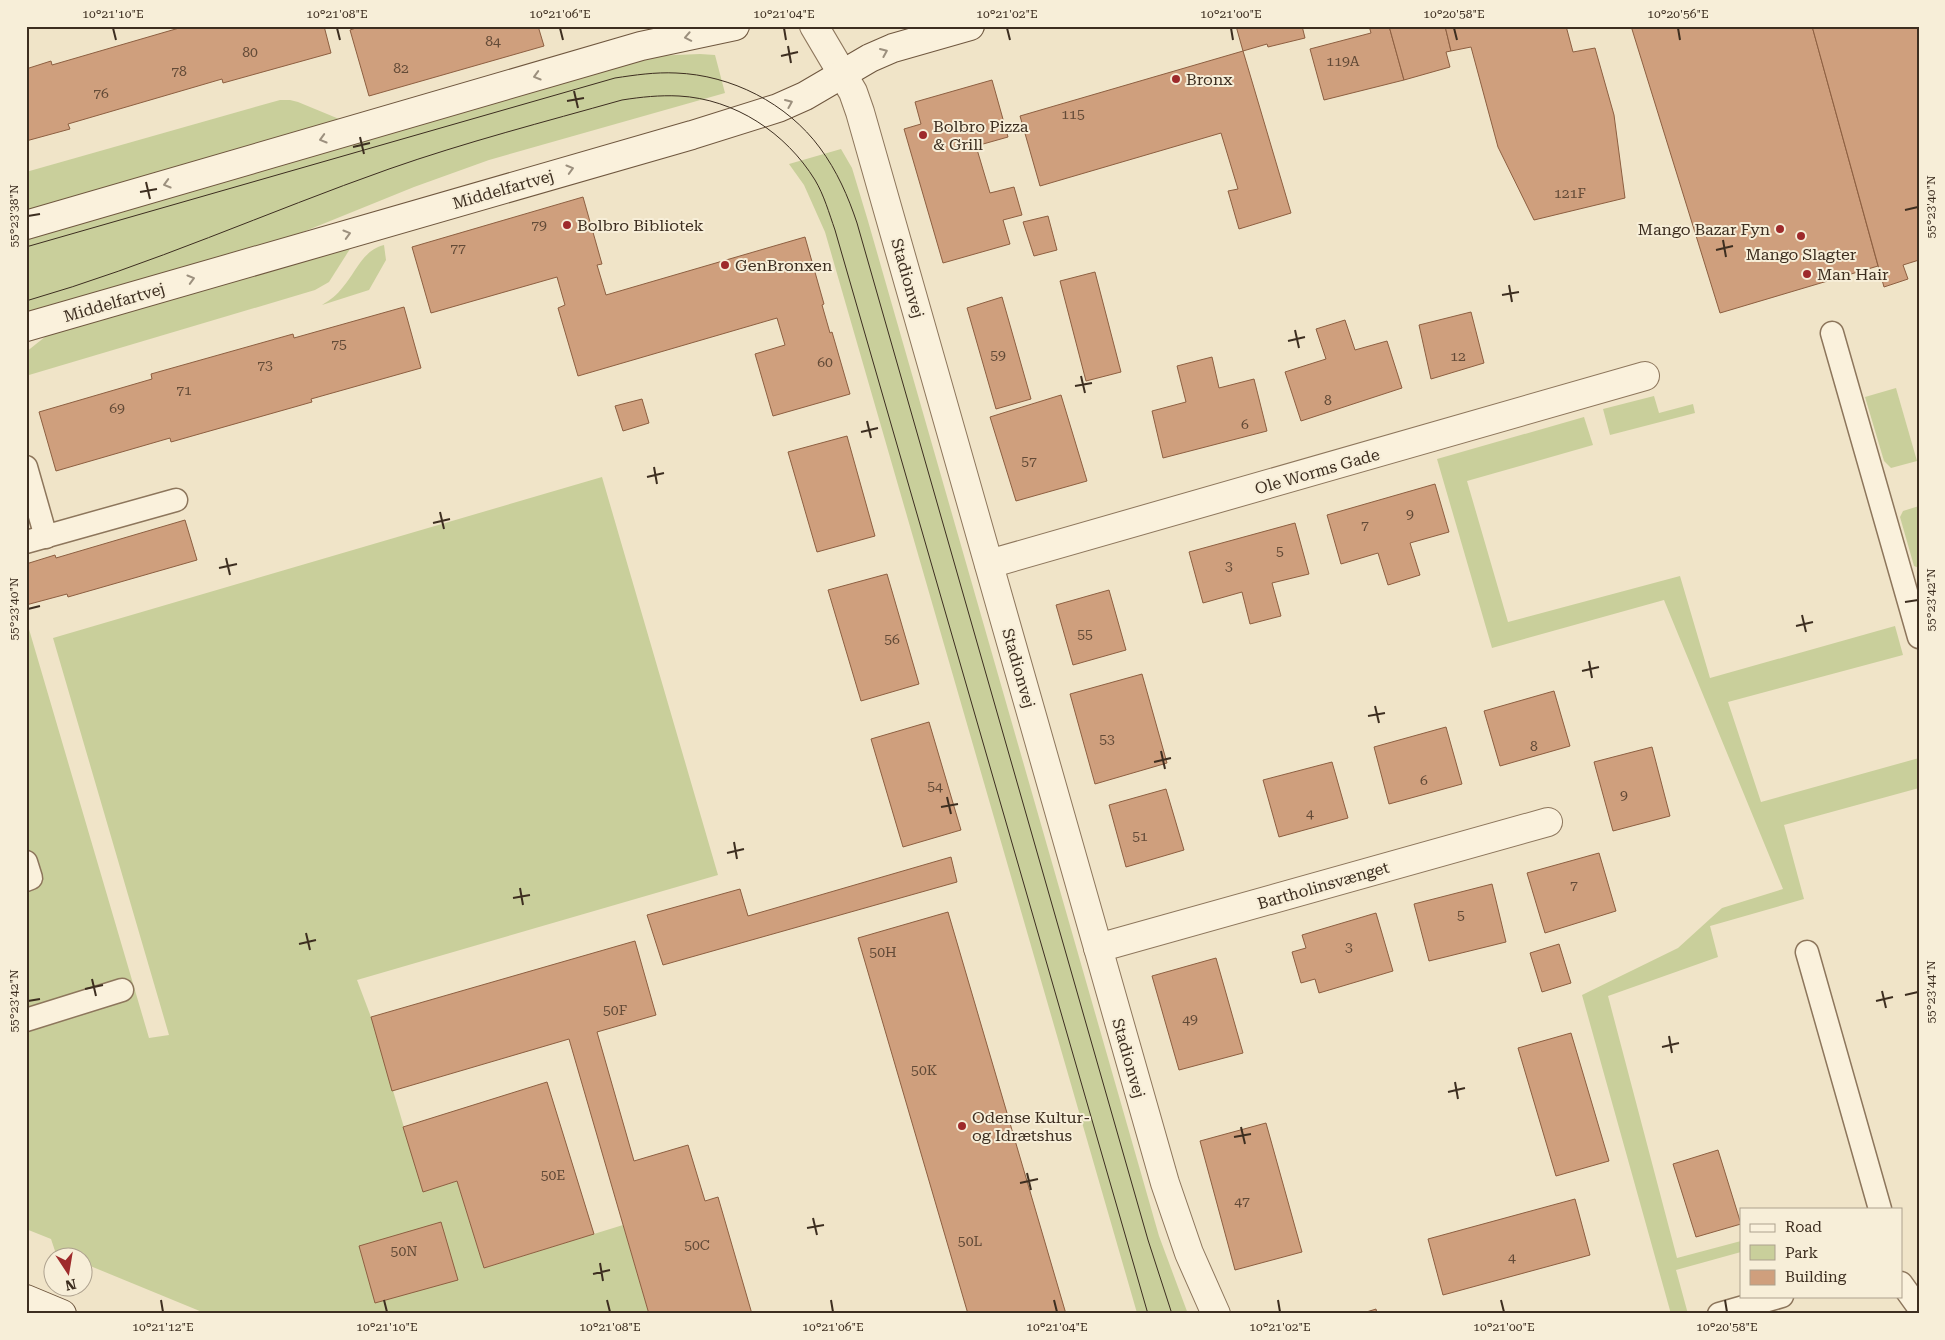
<svg xmlns="http://www.w3.org/2000/svg" width="1945" height="1340" font-family="'Roboto Serif',serif">
<style>
.green{fill:#c9cf9b}
.building{fill:#cf9f7d;stroke:#8d5f41}
.lines{fill:none;stroke-linecap:round;stroke-linejoin:round}
.lane-casing{stroke:#8d765c;stroke-width:25}
.street-casing{stroke:#8d765c;stroke-width:30}
.secondary-casing{stroke:#6f573f;stroke-width:30}
.lane{stroke:#faf1dc;stroke-width:22}
.street{stroke:#faf1dc;stroke-width:28}
.secondary{stroke:#faf1dc;stroke-width:28}
.tram{stroke:#3d2e20;stroke-width:1}
.oneway{stroke:#9c907e}
.ticks{fill:none;stroke:#3d2e20;stroke-width:2}
.poi-dot{fill:#9e2a2b;stroke:#f7eed8;stroke-width:2}
.labels{text-anchor:middle;stroke-width:4;stroke-linejoin:round;paint-order:stroke}
.number-label{font-size:14px;fill:#624a37}
.poi-label{font-size:16px;fill:#3d2e20;stroke:#f7eed8;text-anchor:start}
.street-label{font-size:16px;fill:#3d2e20;stroke:#f7eed8}
.neatline{fill:none;stroke:#3d2e20;stroke-width:2}
.ticks-label{font-size:12px;text-anchor:middle;fill:#3d2e20}
</style>
<rect width="100%" height="100%" fill="#f0e4c8"/>
<g class="green">
<polygon points="700,54 715,55 725,93 489,160 414,187 298,234 26,314 26,235 652,56"/>
<polygon points="280,100 290,100 298,102 344,121 26,210 26,172"/>
<polygon points="841,149 852,168 868,221 1159,1236 1188,1314 1137,1313 825,232 804,185 789,164"/>
<polygon points="355,241 329,282 315,290 29,375 26,366 26,352 60,325"/>
<path d="M384,245L386,260L369,290L322,305C330,300 337,295 343,287C356,272 363,250 384,245Z"/>
<polygon points="1896,388 1917,461 1891,468 1884,461 1865,397"/>
<polygon points="1654,396 1659,413 1693,404 1695,413 1610,435 1603,409"/>
<polygon points="1584,417 1593,445 1467,481 1508,622 1680,576 1710,678 1895,626 1903,655 1728,702 1761,802 1919,758 1919,788 1784,825 1804,899 1710,926 1718,957 1608,996 1677,1258 1741,1241 1741,1252 1676,1270 1688,1314 1671,1314 1582,995 1678,948 1722,908 1783,889 1664,600 1492,648 1437,459"/>
<polygon points="602,477 718,875 357,980 371,1017 423,1191 457,1181 484,1268 623,1225 649,1314 207,1314 83,1263 82,1258 70,1257 55,1251 51,1239 26,1229 26,619 149,1038 169,1035 53,638"/>
<polygon points="1919,506 1919,568 1914,566 1900,517 1903,511"/>
</g>
<g class="building">
<polygon points="186,26 324,26 331,53 223,83 222,79 68,124 70,129 26,141 26,69 51,61 52,65"/>
<polygon points="362,26 538,26 544,46 369,96 350,30"/>
<polygon points="1236,26 1302,26 1305,38 1268,47 1267,44 1243,51"/>
<polygon points="1369,26 1389,26 1404,80 1324,100 1310,49 1371,33"/>
<polygon points="1389,26 1445,26 1451,51 1446,52 1450,67 1404,80"/>
<polygon points="1445,26 1566,26 1573,52 1595,48 1614,115 1625,198 1534,220 1498,147 1471,47 1451,51"/>
<polygon points="1631,26 1812,26 1878,266 1720,313"/>
<polygon points="1812,26 1919,26 1919,260 1903,265 1908,279 1884,287"/>
<polygon points="1243,51 1291,213 1239,229 1228,191 1238,189 1221,133 1040,186 1020,116"/>
<polygon points="992,80 1008,137 976,146 990,193 1014,187 1022,215 1003,220 1010,244 943,263 904,129 921,124 915,102"/>
<polygon points="583,197 602,264 597,265 606,295 805,237 824,304 822,305 830,333 832,332 850,394 773,416 755,354 785,345 777,318 578,376 558,308 565,305 557,277 431,313 412,247"/>
<polygon points="1048,216 1057,250 1034,256 1023,222"/>
<polygon points="1095,272 1121,372 1086,381 1060,281"/>
<polygon points="1002,297 1031,399 996,409 967,308"/>
<polygon points="404,307 421,368 311,399 312,402 171,442 170,438 56,471 39,412 152,379 151,374 293,334 294,338"/>
<polygon points="1471,312 1484,363 1431,379 1419,325"/>
<polygon points="1345,320 1355,350 1387,341 1402,388 1301,421 1285,372 1326,359 1316,329"/>
<polygon points="1212,357 1219,388 1254,379 1267,431 1163,458 1152,411 1186,402 1177,366"/>
<polygon points="1061,395 1087,481 1016,501 990,417"/>
<polygon points="642,399 649,423 623,431 615,406"/>
<polygon points="847,436 875,536 817,552 788,452"/>
<polygon points="1435,484 1449,532 1410,543 1420,575 1388,585 1378,553 1341,564 1327,515"/>
<polygon points="185,520 197,560 68,597 67,594 26,605 26,564 55,555 56,558"/>
<polygon points="1295,523 1309,574 1272,583 1281,616 1250,624 1242,592 1203,603 1189,552"/>
<polygon points="887,574 919,684 861,701 828,590"/>
<polygon points="1109,590 1126,650 1073,665 1056,605"/>
<polygon points="1142,674 1167,763 1095,784 1070,694"/>
<polygon points="1554,691 1570,746 1500,766 1484,711"/>
<polygon points="929,722 961,830 903,847 871,739"/>
<polygon points="1446,727 1462,784 1389,804 1374,747"/>
<polygon points="1652,747 1670,816 1613,831 1594,762"/>
<polygon points="1332,762 1348,818 1279,837 1263,780"/>
<polygon points="1166,789 1184,850 1126,867 1109,805"/>
<polygon points="1599,853 1616,911 1545,933 1527,873"/>
<polygon points="951,857 957,882 663,965 647,915 740,889 748,916"/>
<polygon points="1492,884 1506,942 1429,961 1414,904"/>
<polygon points="948,912 1066,1314 968,1314 858,938"/>
<polygon points="1376,913 1393,971 1319,993 1315,979 1301,983 1292,952 1306,948 1302,935"/>
<polygon points="635,941 656,1015 597,1032 634,1161 688,1145 705,1201 718,1197 752,1314 649,1314 569,1039 392,1091 371,1017"/>
<polygon points="1559,944 1571,983 1542,992 1530,953"/>
<polygon points="1216,958 1243,1053 1179,1070 1152,976"/>
<polygon points="1571,1033 1609,1161 1556,1176 1518,1048"/>
<polygon points="547,1082 594,1234 484,1268 457,1181 423,1192 403,1127"/>
<polygon points="1266,1123 1302,1252 1235,1270 1200,1141"/>
<polygon points="1718,1150 1741,1224 1696,1237 1673,1164"/>
<polygon points="1575,1199 1590,1255 1443,1295 1428,1239"/>
<polygon points="441,1222 458,1280 375,1303 359,1246"/>
<polygon points="1376,1309 1377,1314 1360,1314"/>
</g>
<g class="lines">
<g class="lane-casing">
<g id="lane">
<polyline points="1832,333 1919,637"/>
<polyline points="26,467 46,537"/>
<polyline points="26,542 176,500"/>
<polyline points="26,862 31,878 26,880"/>
<polyline points="1807,952 1880,1209"/>
<polyline points="26,1020 122,990"/>
<polyline points="1901,1283 1919,1308"/>
<polyline points="1719,1314 1782,1296"/>
</g>
</g>
<g class="street-casing">
<g id="street">
<polyline points="814,26 853,92 860,112 1165,1183 1189,1253 1216,1314"/>
<polyline points="989,564 1645,376"/>
<polyline points="1098,948 1548,822"/>
</g>
</g>
<g class="secondary-casing">
<g id="secondary">
<polyline points="26,225 641,46 735,26"/>
<polyline points="26,327 692,135 778,108 805,96 870,58 893,48 970,26"/>
<polyline points="26,1299 62,1314"/>
</g>
</g>
<use href="#lane" class="lane"/>
<use href="#street" class="street"/>
<use href="#secondary" class="secondary"/>
<g class="tram">
<path d="M26,247L615,78C635,75 655,72 676,73C731,75 787,103 820,148C837,171 848,196 857,223L1148,1240L1172,1314"/>
<path d="M26,301C151,265 267,212 389,169C466,142 544,122 622,100C641,97 660,95 679,96C735,99 786,133 815,180C824,195 829,213 835,230L1148,1314"/>
</g>
</g>
<defs><path id="oneway-chevron" d="M-2-3.5L2.5 0L-2 3.5" fill="none" stroke-width="1.6" stroke-linecap="round" stroke-linejoin="round" transform="scale(1.25)"/></defs>
<g class="oneway">
<use href="#oneway-chevron" transform="translate(688 37) rotate(169)"/>
<use href="#oneway-chevron" transform="translate(884 52) rotate(-23)"/>
<use href="#oneway-chevron" transform="translate(537 76) rotate(164)"/>
<use href="#oneway-chevron" transform="translate(789 103) rotate(-23)"/>
<use href="#oneway-chevron" transform="translate(323 139) rotate(164)"/>
<use href="#oneway-chevron" transform="translate(570 169) rotate(-16)"/>
<use href="#oneway-chevron" transform="translate(167 184) rotate(164)"/>
<use href="#oneway-chevron" transform="translate(347 234) rotate(-16)"/>
<use href="#oneway-chevron" transform="translate(191 279) rotate(-16)"/>
</g>
<path class="ticks" d="M113,28L116,40M337,28L340,40M560,28L563,40M784,28L786,40M1007,28L1010,40M1231,28L1233,40M1454,28L1457,40M1678,28L1680,40M788,46L791,63M781,56L798,52M574,91L578,108M567,101L584,98M360,137L364,154M353,147L370,143M146,182L150,199M140,192L157,189M1905,210L1918,207M28,216L40,214M1723,240L1726,257M1716,250L1733,246M1509,285L1512,302M1502,295L1519,292M1295,330L1299,348M1288,341L1305,337M1081,376L1085,393M1075,386L1092,383M867,421L871,438M861,432L878,428M654,467L657,484M647,477L664,473M440,512L444,529M433,523L450,519M226,558L230,575M219,568L237,564M1905,602L1918,600M28,609L40,606M1802,615L1806,632M1796,626L1813,622M1589,661L1592,678M1582,671L1599,667M1375,706L1379,723M1368,716L1385,713M1161,751L1165,769M1154,762L1171,758M947,797L951,814M941,807L958,804M734,842L737,859M727,853L744,849M520,888L523,905M513,898L530,895M306,933L310,950M299,944L316,940M92,979L96,996M85,989L103,985M1882,991L1886,1008M1905,995L1918,992M28,1001L40,999M1876,1001L1893,997M1669,1036L1672,1053M1662,1047L1679,1043M1455,1082L1458,1099M1448,1092L1465,1088M1241,1127L1245,1144M1234,1137L1251,1134M1027,1173L1031,1190M1020,1183L1038,1179M813,1218L817,1235M807,1228L824,1225M600,1263L603,1281M593,1274L610,1270M161,1300L163,1312M384,1300L387,1312M607,1300L610,1312M831,1300L833,1312M1054,1300L1057,1312M1278,1300L1280,1312M1501,1300L1504,1312M1725,1300L1727,1312"/>
<g class="poi-dot">
<circle cx="1176" cy="79" r="5"/>
<circle cx="923" cy="135" r="5"/>
<circle cx="567" cy="225" r="5"/>
<circle cx="1780" cy="229" r="5"/>
<circle cx="1801" cy="236" r="5"/>
<circle cx="725" cy="265" r="5"/>
<circle cx="1807" cy="274" r="5"/>
<circle cx="962" cy="1126" r="5"/>
</g>
<g class="labels">
<g class="number-label">
<text x="493" y="46">84</text>
<text x="250" y="57">80</text>
<text x="1343" y="66">119A</text>
<text x="401" y="73">82</text>
<text x="179" y="76">78</text>
<text x="101" y="98">76</text>
<text x="1073" y="119">115</text>
<text x="1570" y="198">121F</text>
<text x="539" y="230">79</text>
<text x="458" y="253">77</text>
<text x="339" y="349">75</text>
<text x="998" y="360">59</text>
<text x="1458" y="361">12</text>
<text x="825" y="367">60</text>
<text x="265" y="370">73</text>
<text x="184" y="395">71</text>
<text x="1328" y="405">8</text>
<text x="117" y="413">69</text>
<text x="1245" y="429">6</text>
<text x="1029" y="466">57</text>
<text x="1410" y="519">9</text>
<text x="1365" y="530">7</text>
<text x="1280" y="556">5</text>
<text x="1229" y="571">3</text>
<text x="1085" y="639">55</text>
<text x="892" y="644">56</text>
<text x="1107" y="744">53</text>
<text x="1534" y="751">8</text>
<text x="1424" y="785">6</text>
<text x="935" y="791">54</text>
<text x="1624" y="800">9</text>
<text x="1310" y="818">4</text>
<text x="1140" y="841">51</text>
<text x="1574" y="890">7</text>
<text x="1461" y="920">5</text>
<text x="1349" y="952">3</text>
<text x="883" y="957">50H</text>
<text x="615" y="1015">50F</text>
<text x="1190" y="1024">49</text>
<text x="924" y="1075">50K</text>
<text x="553" y="1180">50E</text>
<text x="1242" y="1206">47</text>
<text x="970" y="1246">50L</text>
<text x="697" y="1250">50C</text>
<text x="404" y="1256">50N</text>
<text x="1512" y="1262">4</text>
</g>
<g class="poi-label">
<text x="1186" y="85">Bronx</text>
<text x="933" y="132">Bolbro Pizza<tspan x="933" dy="18">&amp; Grill</tspan></text>
<text x="577" y="231">Bolbro Bibliotek</text>
<text x="1770" y="235" text-anchor="end">Mango Bazar Fyn</text>
<text x="1801" y="260" text-anchor="middle">Mango Slagter</text>
<text x="735" y="271">GenBronxen</text>
<text x="1817" y="280">Man Hair</text>
<text x="972" y="1123">Odense Kultur-<tspan x="972" dy="18">og Idrætshus</tspan></text>
</g>
<g class="street-label">
<text transform="translate(503 189) rotate(-16)" y="6">Middelfartvej</text>
<text transform="translate(908 278) rotate(74)" y="6">Stadionvej</text>
<text transform="translate(114 302) rotate(-16)" y="6">Middelfartvej</text>
<text transform="translate(1317 471) rotate(-16)" y="6">Ole Worms Gade</text>
<text transform="translate(1019 668) rotate(74)" y="6">Stadionvej</text>
<text transform="translate(1323 885) rotate(-16)" y="6">Bartholinsvænget</text>
<text transform="translate(1129 1058) rotate(74)" y="6">Stadionvej</text>
</g>
</g>
<rect width="1945" height="1340" fill="none" stroke="#f7eed8" stroke-width="55"/>
<rect x="1740" y="1208" width="162" height="90" fill="#f7eed8" stroke="#ada18e"/>
<rect x="1750" y="1224" width="25" height="8" fill="#faf1dc" stroke="#ada18e"/>
<text x="1785" y="1232" font-size="15" fill="#3d2e20">Road</text>
<rect x="1750" y="1245" width="25" height="15" fill="#c9cf9b" stroke="#ada18e"/>
<text x="1785" y="1258" font-size="15" fill="#3d2e20">Park</text>
<rect x="1750" y="1270" width="25" height="15" fill="#cf9f7d" stroke="#ada18e"/>
<text x="1785" y="1282" font-size="15" fill="#3d2e20">Building</text>
<g transform="translate(68 1272) rotate(168)"><circle r="24" fill="#f7eed8" stroke="#ada18e"/>
<path d="M0-4L9 19L0 12L-9 19Z" fill="#9e2a2b"/>
<text y="-8" font-size="14" font-weight="bold" text-anchor="middle" fill="#3d2e20">N</text>
</g>
<rect x="28" y="28" width="1890" height="1284" class="neatline"/>
<g class="ticks-label">
<text x="113" y="18">10°21'10"E</text>
<text x="337" y="18">10°21'08"E</text>
<text x="560" y="18">10°21'06"E</text>
<text x="784" y="18">10°21'04"E</text>
<text x="1007" y="18">10°21'02"E</text>
<text x="1231" y="18">10°21'00"E</text>
<text x="1454" y="18">10°20'58"E</text>
<text x="1678" y="18">10°20'56"E</text>
<text transform="translate(1931 207) rotate(-90)" y="4">55°23'40"N</text>
<text transform="translate(14 216) rotate(-90)" y="4">55°23'38"N</text>
<text transform="translate(1931 600) rotate(-90)" y="4">55°23'42"N</text>
<text transform="translate(14 609) rotate(-90)" y="4">55°23'40"N</text>
<text transform="translate(1931 992) rotate(-90)" y="4">55°23'44"N</text>
<text transform="translate(14 1001) rotate(-90)" y="4">55°23'42"N</text>
<text x="163" y="1331">10°21'12"E</text>
<text x="387" y="1331">10°21'10"E</text>
<text x="610" y="1331">10°21'08"E</text>
<text x="833" y="1331">10°21'06"E</text>
<text x="1057" y="1331">10°21'04"E</text>
<text x="1280" y="1331">10°21'02"E</text>
<text x="1504" y="1331">10°21'00"E</text>
<text x="1727" y="1331">10°20'58"E</text>
</g>
</svg>
